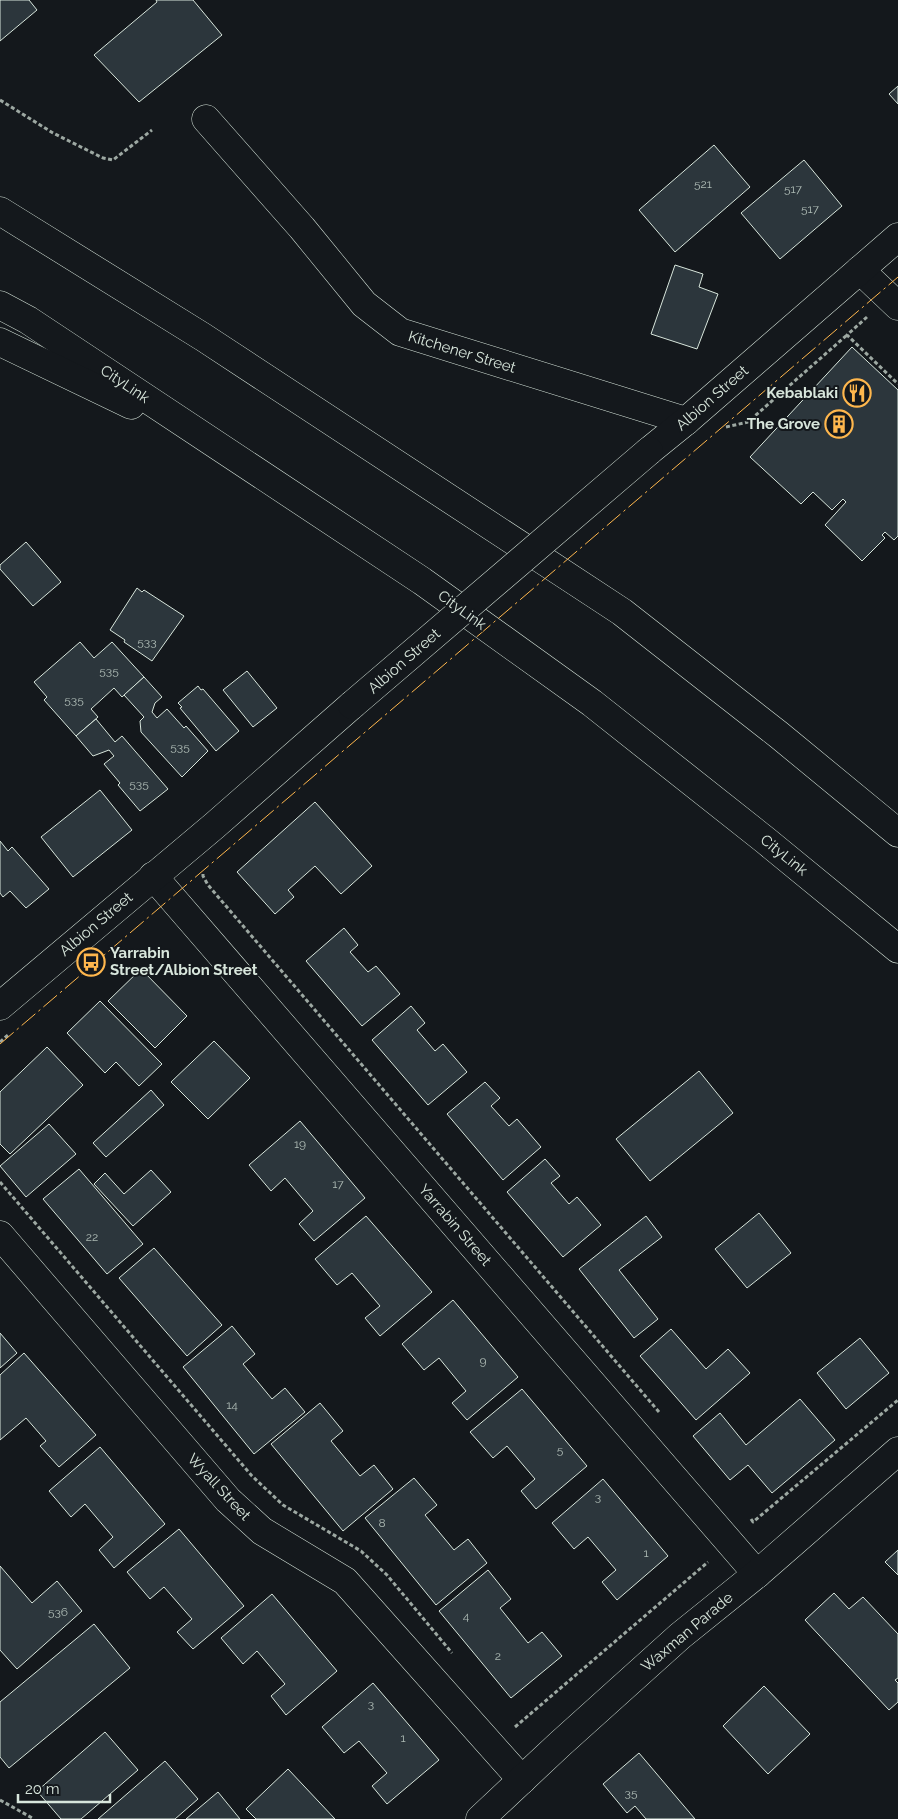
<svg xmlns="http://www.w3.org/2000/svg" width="898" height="1819" font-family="Raleway,sans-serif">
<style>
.building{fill:#2c363c;stroke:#d8e6dc}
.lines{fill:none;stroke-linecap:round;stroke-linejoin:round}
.minor-casing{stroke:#d8e6dc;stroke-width:29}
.tertiary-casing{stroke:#d8e6dc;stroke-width:29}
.motorway-casing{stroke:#d8e6dc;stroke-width:29}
.path{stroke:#9da8a2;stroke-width:3;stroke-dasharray:4 2.5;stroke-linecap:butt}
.minor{stroke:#14181c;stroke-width:28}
.tertiary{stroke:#14181c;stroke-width:28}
.motorway{stroke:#14181c;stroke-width:28}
.tertiary-bridge-casing{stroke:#d8e6dc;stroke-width:29;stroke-linecap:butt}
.tertiary-bridge{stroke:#14181c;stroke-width:28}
.power{stroke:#ffb74d;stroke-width:1;stroke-dasharray:18 4 2.5 4;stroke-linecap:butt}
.labels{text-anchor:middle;stroke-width:4;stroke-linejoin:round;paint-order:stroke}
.number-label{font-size:12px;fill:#adbab4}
.street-label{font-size:15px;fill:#d8e6dc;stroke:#14181c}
.poi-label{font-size:15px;font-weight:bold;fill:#d8e6dc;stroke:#14181c;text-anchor:end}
</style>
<rect width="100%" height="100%" fill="#14181c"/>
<g class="building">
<polygon points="0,0 29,0 37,10 0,41"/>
<polygon points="156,0 193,0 222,35 139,102 94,55 157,2"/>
<polygon points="898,86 898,104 889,94"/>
<polygon points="714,145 750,187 675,252 639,210"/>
<polygon points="804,160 842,206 780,259 741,213"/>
<polygon points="675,265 703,274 699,287 718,294 697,349 651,334"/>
<polygon points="852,347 898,390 898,536 894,540 885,532 882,535 885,538 862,561 825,525 846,502 843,499 832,510 813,492 801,504 750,457"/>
<polygon points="26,542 61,582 33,606 0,569 0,565"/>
<polygon points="137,588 142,592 144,590 184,616 152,661 124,642 125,640 110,630"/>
<polygon points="80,642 94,658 112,642 144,677 122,697 114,688 91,709 98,717 76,736 44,700 47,697 34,682"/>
<polygon points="247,671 277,708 253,727 223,690"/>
<polygon points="144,677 162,697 155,703 152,712 157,718 167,709 184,728 186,726 208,751 182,777 141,732 140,721 144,717 124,695"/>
<polygon points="198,686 201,690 203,689 239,731 216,751 180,708 182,707 178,703"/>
<polygon points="96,719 115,742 122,736 168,789 140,811 118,785 120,783 104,764 114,756 109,750 93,756 76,736"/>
<polygon points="100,790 132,830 73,877 41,837"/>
<polygon points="315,802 372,866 341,894 315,866 288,890 294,897 275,914 237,872"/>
<polygon points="0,841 8,851 12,847 49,889 26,908 10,891 3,897 0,893"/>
<polygon points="344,928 358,945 350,952 368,972 376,966 400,994 362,1026 306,961"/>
<polygon points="141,969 187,1016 155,1048 108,1001"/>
<polygon points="100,1001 162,1064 139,1086 116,1062 105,1073 67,1033"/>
<polygon points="411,1006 425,1023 417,1030 435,1051 443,1044 467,1072 428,1105 372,1040"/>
<polygon points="214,1041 250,1078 208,1119 171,1082"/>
<polygon points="47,1047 83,1085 10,1154 0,1144 0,1092"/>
<polygon points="699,1071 733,1113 650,1181 616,1139"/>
<polygon points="485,1082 500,1098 491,1106 509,1126 517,1119 541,1147 503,1180 447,1114"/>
<polygon points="151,1090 164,1105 106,1157 93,1143"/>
<polygon points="300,1121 365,1198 314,1241 299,1224 313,1211 285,1178 271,1191 249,1165"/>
<polygon points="49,1124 76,1154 26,1197 0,1166"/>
<polygon points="545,1159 560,1176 551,1183 569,1204 577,1197 601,1225 563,1257 507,1192"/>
<polygon points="79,1169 143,1244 107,1274 43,1199"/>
<polygon points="151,1170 171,1192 133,1226 94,1184 105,1173 124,1194"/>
<polygon points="759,1213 791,1253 747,1288 715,1249"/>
<polygon points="366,1216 432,1292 380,1336 365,1318 380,1306 352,1273 337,1285 315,1259"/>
<polygon points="646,1216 662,1237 619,1270 658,1319 634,1338 579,1269"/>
<polygon points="154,1248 222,1325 187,1356 119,1278"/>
<polygon points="453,1300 518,1377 467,1420 452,1403 466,1391 439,1358 424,1370 402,1344"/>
<polygon points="232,1326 255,1354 243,1364 272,1399 285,1388 305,1412 254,1454 183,1367"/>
<polygon points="671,1329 706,1369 728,1349 750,1373 696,1420 640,1356"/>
<polygon points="0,1333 17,1353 0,1368"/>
<polygon points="860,1338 889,1373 846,1409 817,1373"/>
<polygon points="24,1353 96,1435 59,1467 40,1446 46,1441 26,1418 0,1440 0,1375"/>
<polygon points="522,1389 587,1466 536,1509 521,1491 535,1479 507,1446 493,1458 470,1432"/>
<polygon points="800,1399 835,1440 772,1493 748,1465 730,1480 693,1436 720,1413 746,1445"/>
<polygon points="320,1403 343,1431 331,1441 360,1476 374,1465 393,1489 343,1531 271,1444"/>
<polygon points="100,1447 165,1524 114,1568 99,1550 113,1537 85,1504 71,1517 49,1491"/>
<polygon points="414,1478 437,1505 425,1515 454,1550 468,1539 487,1563 436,1605 365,1518"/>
<polygon points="603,1479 668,1556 617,1600 602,1582 616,1570 588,1537 574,1549 552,1523"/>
<polygon points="179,1529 244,1606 193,1649 177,1632 192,1619 164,1587 150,1599 127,1572"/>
<polygon points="898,1550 898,1575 885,1562"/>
<polygon points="0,1566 32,1603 57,1581 82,1611 17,1669 0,1650"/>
<polygon points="488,1570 511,1599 500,1608 528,1643 542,1632 562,1656 511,1698 439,1611"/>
<polygon points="834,1593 849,1609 863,1597 898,1634 898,1678 895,1680 898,1683 898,1702 889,1710 805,1620"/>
<polygon points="272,1594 337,1671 286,1715 271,1696 285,1684 257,1651 243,1664 221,1638"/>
<polygon points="94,1624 130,1668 9,1768 0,1757 0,1702"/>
<polygon points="373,1683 439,1760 387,1804 372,1786 387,1773 359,1741 344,1753 322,1727"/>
<polygon points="764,1686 810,1734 768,1774 723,1726"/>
<polygon points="105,1732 138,1770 81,1819 61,1819 37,1791"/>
<polygon points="639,1753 695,1819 646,1819 635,1806 627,1813 603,1784"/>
<polygon points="165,1761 198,1799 175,1819 98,1819"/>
<polygon points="288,1769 335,1819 256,1819 246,1809"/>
<polygon points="218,1792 240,1819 186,1819"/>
</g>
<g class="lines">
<g class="minor-casing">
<g id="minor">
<polyline points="206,119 302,228 364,304 400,332 686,421"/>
<polyline points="860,270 898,306"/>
<polyline points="153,876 757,1574"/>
<polyline points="0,1235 228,1500 262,1531 345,1581 522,1780"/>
<polyline points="480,1819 560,1744 680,1636 757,1574 898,1451"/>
</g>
</g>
<g class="tertiary-casing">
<g id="tertiary">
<polyline points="649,451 686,421 898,237"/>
<polyline points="0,1006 214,826 352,705"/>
</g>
</g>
<g class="motorway-casing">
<g id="motorway">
<polyline points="0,211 203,337 622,612 779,735 898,833"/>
<polyline points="0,305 28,320 422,581 592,703 765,840 898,949"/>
<polyline points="0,342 131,405"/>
</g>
</g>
<g class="path">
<polyline points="0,100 53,133 103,158 113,160 152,130"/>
<polyline points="867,317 847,335 898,384"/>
<polyline points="726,427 748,422 847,335"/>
<polyline points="203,874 203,876 208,885 659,1412"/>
<polyline points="0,1042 9,1034"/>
<polyline points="0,1182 252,1476 283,1505 361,1551 387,1575 452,1653"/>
<polyline points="751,1519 753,1522 898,1400"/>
<polyline points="515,1727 708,1562"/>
<polyline points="0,1800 34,1819"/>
</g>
<use href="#minor" class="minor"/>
<use href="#tertiary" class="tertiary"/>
<use href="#motorway" class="motorway"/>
<g class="tertiary-bridge-casing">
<polyline id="tertiary-bridge" points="352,705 649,451"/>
</g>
<use href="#tertiary-bridge" class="tertiary-bridge"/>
<polyline class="power" points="0,1044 898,277"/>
</g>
<defs>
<g id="restaurant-ring" transform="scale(1.4375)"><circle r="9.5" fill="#14181c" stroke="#ffb74d" stroke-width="1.5"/><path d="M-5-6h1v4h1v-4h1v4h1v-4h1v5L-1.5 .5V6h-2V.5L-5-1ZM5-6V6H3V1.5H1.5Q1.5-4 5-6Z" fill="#ffb74d"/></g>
<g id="building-ring" transform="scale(1.4375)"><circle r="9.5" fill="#14181c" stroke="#ffb74d" stroke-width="1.5"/><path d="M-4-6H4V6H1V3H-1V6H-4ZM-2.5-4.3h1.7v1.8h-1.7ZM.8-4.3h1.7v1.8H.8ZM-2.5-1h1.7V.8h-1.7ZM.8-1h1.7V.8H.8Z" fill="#ffb74d"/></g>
<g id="bus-ring" transform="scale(1.4375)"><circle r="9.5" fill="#14181c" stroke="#ffb74d" stroke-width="1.5"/><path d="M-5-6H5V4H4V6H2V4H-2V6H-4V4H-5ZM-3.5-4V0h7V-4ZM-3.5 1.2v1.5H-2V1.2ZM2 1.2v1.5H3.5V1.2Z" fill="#ffb74d"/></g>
</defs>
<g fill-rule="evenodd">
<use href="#restaurant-ring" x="857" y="393"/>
<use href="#building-ring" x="839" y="424"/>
<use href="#bus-ring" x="91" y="962"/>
</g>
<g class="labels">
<g class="number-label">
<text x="703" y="188">521</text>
<text x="793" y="193">517</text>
<text x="810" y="213">517</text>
<text x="147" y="646">533</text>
<text x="109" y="675">535</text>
<text x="74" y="704">535</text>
<text x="180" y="751">535</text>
<text x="139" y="788">535</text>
<text x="300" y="1148">19</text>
<text x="338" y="1188">17</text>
<text x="92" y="1241">22</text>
<text x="483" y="1365">9</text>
<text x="232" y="1409">14</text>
<text x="560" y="1454">5</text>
<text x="598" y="1501">3</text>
<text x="382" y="1527">8</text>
<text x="646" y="1557">1</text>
<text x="58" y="1616">536</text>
<text x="466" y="1620">4</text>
<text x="498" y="1660">2</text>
<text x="371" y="1708">3</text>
<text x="403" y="1742">1</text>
<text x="631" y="1797">35</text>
</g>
<g class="street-label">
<text transform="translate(462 352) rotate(17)" y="5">Kitchener Street</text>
<text transform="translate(125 384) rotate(34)" y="5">CityLink</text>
<text transform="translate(712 398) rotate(-41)" y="5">Albion Street</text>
<text transform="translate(462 610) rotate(36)" y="5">CityLink</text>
<text transform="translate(404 661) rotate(-41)" y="5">Albion Street</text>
<text transform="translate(784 855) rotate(39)" y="5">CityLink</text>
<text transform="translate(96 924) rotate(-40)" y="5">Albion Street</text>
<text transform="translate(455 1225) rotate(49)" y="5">Yarrabin Street</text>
<text transform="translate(219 1487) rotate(47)" y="5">Wyall Street</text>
<text transform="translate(687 1632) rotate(-40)" y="5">Waxman Parade</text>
</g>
<g class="poi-label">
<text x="838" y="398">Kebablaki</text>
<text x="820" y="429">The Grove</text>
<text x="110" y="958" text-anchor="start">Yarrabin<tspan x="110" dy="17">Street/Albion Street</tspan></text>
</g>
</g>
<path d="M18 1794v8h92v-8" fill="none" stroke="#d8e6dc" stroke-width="2.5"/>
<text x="25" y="1794" font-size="15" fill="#d8e6dc" stroke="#14181c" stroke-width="4" paint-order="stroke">20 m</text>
</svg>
